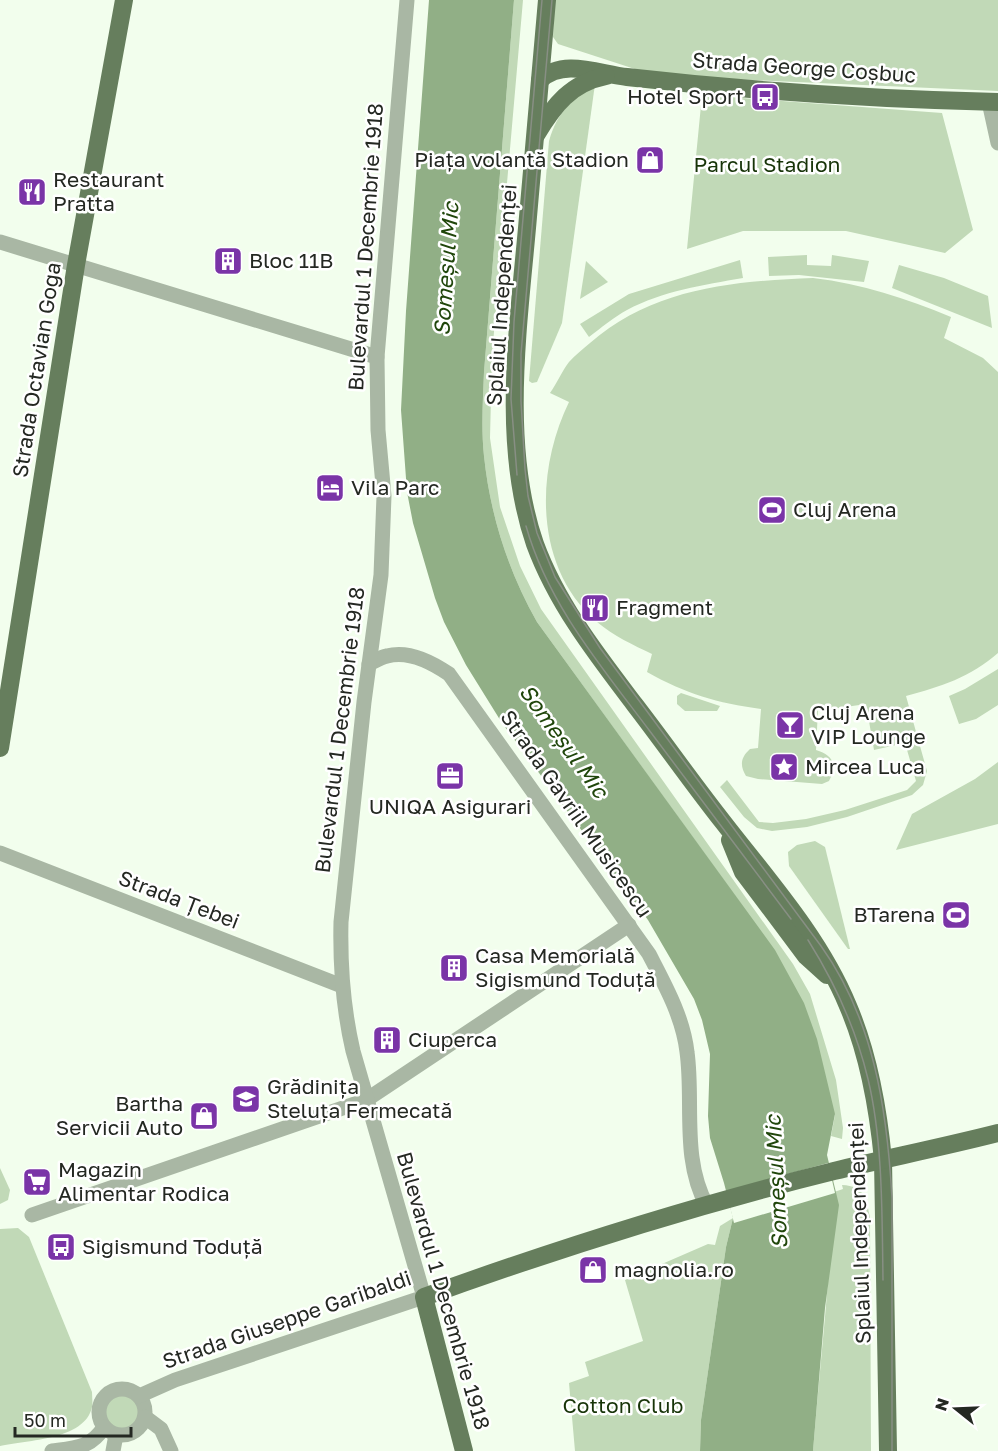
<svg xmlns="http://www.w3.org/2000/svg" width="998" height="1451" font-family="'Golos Text',sans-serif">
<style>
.green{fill:#c1d9b7}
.water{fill:#91af86}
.pier{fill:#f2feed}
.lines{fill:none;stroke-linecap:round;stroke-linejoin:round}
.minor{stroke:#a9b7a4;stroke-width:15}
.major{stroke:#667e5d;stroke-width:18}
.tram{stroke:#888f84;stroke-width:1.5}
.labels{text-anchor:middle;stroke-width:5;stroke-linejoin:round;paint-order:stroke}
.street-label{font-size:21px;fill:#242822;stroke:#fff}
.poi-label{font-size:21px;fill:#242822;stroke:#fff;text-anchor:start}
.park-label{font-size:21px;fill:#173408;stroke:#fff}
.water-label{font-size:22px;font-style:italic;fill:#20460b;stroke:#fff}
</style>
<rect width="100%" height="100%" fill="#f2feed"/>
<g class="green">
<path d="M514,0H523L492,355L490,438L500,507L520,566L541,609L793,964L810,994L836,1080L843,1128L842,1139L831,1136L835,1115L741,904L537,622C508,571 490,514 484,456C481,428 483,400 484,372Z"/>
<polygon points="554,0 998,0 998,91 683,77 641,71 558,44 553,37"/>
<path d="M595,84L562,323L537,382L532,383L529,381L549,141C557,112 571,101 595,84Z"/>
<polygon points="702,95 942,113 973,230 945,253 846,231 743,231 687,249"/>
<polygon points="807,255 807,265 831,266 832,255 869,261 864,282 799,275 769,276 768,257"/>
<path d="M740,260L743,278C703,285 663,291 627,310C614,317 601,328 589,337L580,324L629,294Z"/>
<polygon points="586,261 608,282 580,299"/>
<polygon points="899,265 944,278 988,296 992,328 892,288"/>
<path d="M813,278C863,284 905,298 951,317L944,338L983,358L998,372V653C971,677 940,687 906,696L927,771L923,785L912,795L847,817L807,827L772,831L757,828L744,817L720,787L727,780L759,822L773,823L806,819L845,810L907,790L916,781L905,743L874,750L866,704L832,709H818L816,750C833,755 838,765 829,781L822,784L758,779L746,776C740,766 740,758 750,749L758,748L761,709C717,703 686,694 647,672L652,654C633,645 614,636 597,622C534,568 535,472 569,402L550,393C557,383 562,371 569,362C575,355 583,349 590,343C653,288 733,281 813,278Z"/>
<polygon points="998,669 998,705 976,719 959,724 949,696 965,689"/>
<polygon points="681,693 720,706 717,711 685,711 677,704 677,696"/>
<polygon points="998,762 998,824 896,850 912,814 975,779"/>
<polygon points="815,841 825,847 850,949 848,949 789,866 788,852 797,845"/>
<polygon points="0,1168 10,1190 8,1200 0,1204"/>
<path d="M842,1185C865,1186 866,1199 870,1217L871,1451H813C820,1364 830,1278 834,1192L843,1189Z"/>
<polygon points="733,1218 726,1247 701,1420 700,1451 575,1451 569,1383 589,1376 585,1362 643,1341 625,1280 708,1244 715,1245 720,1226"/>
<path d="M18,1228L29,1237L92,1392C92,1397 93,1403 92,1407C85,1440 27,1440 0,1446V1229Z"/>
<circle cx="122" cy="1412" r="18"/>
</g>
<path class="water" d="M429,0H514L484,372C483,400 481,428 484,456C490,514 508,571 537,622L775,950L804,1003L817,1039L835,1114L827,1155L839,1205L825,1308L813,1451H700L701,1420L726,1247L733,1218L724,1183L710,1138L708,1116L710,1054L702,1020L694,999L648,920L502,723L466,665L444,622L435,598L413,523L407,492L401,410L406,311Z"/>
<polygon class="pier" points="828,1163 835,1193 734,1223 726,1191"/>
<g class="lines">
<g class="minor">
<polyline points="989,102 998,143"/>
<polyline points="0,242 377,357"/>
<path d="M369,664C375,661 381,657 387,656C408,650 433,663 449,674L649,954C665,985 683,1017 687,1052C694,1102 681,1159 707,1206"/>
<polyline points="0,853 342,986"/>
<polyline points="32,1215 366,1100 629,925"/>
<circle cx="122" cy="1412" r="23"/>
<path d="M139,1396L175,1380L424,1297L353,1051C343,1008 340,966 341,922L364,702L381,575L384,496L378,430L377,357L407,0"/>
<polyline points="145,1417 161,1429 171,1451"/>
<path d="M52,1451C75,1448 91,1448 104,1427"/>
<polyline points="113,1451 116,1435"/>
</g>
<g class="major">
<path d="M547,0C540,76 534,152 527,228C518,329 501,446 535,544C557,604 597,655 635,705C665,744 693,784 723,822C768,880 820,938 848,1006C869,1055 878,1107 883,1160L888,1451"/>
<path d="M540,80C563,58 599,74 627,77C750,91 874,99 998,102"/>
<path d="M536,135C554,105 571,83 606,76"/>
<polyline points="0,748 76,265 124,0"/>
<polyline points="730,840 743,872 806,956 827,975"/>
<path d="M464,1451L424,1297C557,1249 696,1205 834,1171C888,1158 943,1147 998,1133"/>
</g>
<g class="tram">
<path d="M552,0L521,354V401L525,469L528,496L537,533L555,577L600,648L821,946C874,1020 887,1109 892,1198V1451"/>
<polyline points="517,475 511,399 514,322 542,0"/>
<path d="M526,526C548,604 601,666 649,730C696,793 744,856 791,919"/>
<path d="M808,940C835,983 856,1029 868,1079C883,1141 882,1216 883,1280"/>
</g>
</g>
<defs>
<g id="bus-square" transform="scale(1.5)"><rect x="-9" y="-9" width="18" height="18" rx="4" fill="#7a34a7" stroke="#fff"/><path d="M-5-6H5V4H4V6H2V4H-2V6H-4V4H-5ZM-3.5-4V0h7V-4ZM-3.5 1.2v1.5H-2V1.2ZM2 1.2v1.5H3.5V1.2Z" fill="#fff"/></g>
<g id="shop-square" transform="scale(1.5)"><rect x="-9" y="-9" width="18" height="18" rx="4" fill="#7a34a7" stroke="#fff"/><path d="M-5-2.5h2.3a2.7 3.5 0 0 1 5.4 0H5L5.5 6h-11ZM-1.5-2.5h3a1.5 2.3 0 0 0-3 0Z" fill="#fff"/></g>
<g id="restaurant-square" transform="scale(1.5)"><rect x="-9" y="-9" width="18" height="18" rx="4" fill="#7a34a7" stroke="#fff"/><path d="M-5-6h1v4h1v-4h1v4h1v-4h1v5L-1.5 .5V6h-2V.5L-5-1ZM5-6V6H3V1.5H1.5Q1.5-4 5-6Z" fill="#fff"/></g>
<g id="building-square" transform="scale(1.5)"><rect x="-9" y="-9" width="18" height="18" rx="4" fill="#7a34a7" stroke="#fff"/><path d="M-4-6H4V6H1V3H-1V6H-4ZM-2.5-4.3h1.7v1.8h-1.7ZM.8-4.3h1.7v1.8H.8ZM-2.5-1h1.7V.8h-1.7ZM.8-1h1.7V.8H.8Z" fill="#fff"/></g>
<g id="hotel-square" transform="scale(1.5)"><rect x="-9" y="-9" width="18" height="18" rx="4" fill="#7a34a7" stroke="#fff"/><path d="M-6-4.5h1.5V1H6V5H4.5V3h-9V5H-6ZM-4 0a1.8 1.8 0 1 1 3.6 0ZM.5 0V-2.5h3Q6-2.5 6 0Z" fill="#fff"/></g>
<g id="stadium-square" transform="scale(1.5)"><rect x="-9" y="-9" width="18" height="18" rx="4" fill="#7a34a7" stroke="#fff"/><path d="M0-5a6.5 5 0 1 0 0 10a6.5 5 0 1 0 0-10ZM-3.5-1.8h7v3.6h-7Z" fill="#fff"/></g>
<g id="bar-square" transform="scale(1.5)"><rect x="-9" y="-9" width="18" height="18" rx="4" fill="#7a34a7" stroke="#fff"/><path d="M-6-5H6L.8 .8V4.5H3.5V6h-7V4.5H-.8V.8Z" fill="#fff"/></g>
<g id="sight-square" transform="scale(1.5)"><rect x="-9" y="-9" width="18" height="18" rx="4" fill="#7a34a7" stroke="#fff"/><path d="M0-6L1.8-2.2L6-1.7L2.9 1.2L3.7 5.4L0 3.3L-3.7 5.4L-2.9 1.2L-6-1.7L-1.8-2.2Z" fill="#fff"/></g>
<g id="office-square" transform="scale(1.5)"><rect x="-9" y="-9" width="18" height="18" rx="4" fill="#7a34a7" stroke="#fff"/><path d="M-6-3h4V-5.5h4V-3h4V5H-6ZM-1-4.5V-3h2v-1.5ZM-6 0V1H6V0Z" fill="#fff"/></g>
<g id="school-square" transform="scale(1.5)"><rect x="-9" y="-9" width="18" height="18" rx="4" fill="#7a34a7" stroke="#fff"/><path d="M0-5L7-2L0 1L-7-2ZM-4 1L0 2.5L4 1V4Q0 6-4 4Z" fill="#fff"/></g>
<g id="supermarket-square" transform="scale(1.5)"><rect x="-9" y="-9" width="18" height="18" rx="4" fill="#7a34a7" stroke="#fff"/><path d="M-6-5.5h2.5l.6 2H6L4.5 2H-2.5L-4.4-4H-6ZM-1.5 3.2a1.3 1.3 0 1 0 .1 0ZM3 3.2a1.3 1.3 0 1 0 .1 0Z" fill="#fff"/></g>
</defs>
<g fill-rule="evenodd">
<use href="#bus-square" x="765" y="97"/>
<use href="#shop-square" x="650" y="160"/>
<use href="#restaurant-square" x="32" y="192"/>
<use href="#building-square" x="228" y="261"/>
<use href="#hotel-square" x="330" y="488"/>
<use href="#stadium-square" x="772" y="510"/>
<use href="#restaurant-square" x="595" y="608"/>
<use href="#bar-square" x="790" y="725"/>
<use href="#sight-square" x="784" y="767"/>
<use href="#office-square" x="450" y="776"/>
<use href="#stadium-square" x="956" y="915"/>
<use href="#building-square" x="454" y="968"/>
<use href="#building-square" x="387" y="1040"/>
<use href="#school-square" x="246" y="1099"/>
<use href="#shop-square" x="204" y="1116"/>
<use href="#supermarket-square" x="37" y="1182"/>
<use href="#bus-square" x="61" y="1247"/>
<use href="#shop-square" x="593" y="1270"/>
</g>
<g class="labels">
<g class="street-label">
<text transform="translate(804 68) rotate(4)" y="7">Strada George Coșbuc</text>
<text transform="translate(366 247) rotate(-86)" y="7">Bulevardul 1 Decembrie 1918</text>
<text transform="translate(502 295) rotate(-86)" y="7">Splaiul Independenței</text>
<text transform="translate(37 370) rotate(-81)" y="7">Strada Octavian Goga</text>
<text transform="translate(340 730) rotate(-83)" y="7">Bulevardul 1 Decembrie 1918</text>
<text transform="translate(576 814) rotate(55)" y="7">Strada Gavriil Musicescu</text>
<text transform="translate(179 900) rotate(21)" y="7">Strada Țebei</text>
<text transform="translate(860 1233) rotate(-92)" y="7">Splaiul Independenței</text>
<text transform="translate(443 1291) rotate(74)" y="7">Bulevardul 1 Decembrie 1918</text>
<text transform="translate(287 1320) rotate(-19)" y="7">Strada Giuseppe Garibaldi</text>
</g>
<g class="poi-label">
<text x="744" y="104" text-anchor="end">Hotel Sport</text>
<text x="629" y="167" text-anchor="end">Piața volantă Stadion</text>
<text x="53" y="187">Restaurant<tspan x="53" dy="24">Pratta</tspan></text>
<text x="249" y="268">Bloc 11B</text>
<text x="351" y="495">Vila Parc</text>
<text x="793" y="517">Cluj Arena</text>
<text x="616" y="615">Fragment</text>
<text x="811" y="720">Cluj Arena<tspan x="811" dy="24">VIP Lounge</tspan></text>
<text x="805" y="774">Mircea Luca</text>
<text x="450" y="814" text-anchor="middle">UNIQA Asigurari</text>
<text x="935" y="922" text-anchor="end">BTarena</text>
<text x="475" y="963">Casa Memorială<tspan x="475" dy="24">Sigismund Toduță</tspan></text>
<text x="408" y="1047">Ciuperca</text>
<text x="267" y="1094">Grădinița<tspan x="267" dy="24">Steluța Fermecată</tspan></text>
<text x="183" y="1111" text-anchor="end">Bartha<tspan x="183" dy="24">Servicii Auto</tspan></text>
<text x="58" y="1177">Magazin<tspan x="58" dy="24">Alimentar Rodica</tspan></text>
<text x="82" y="1254">Sigismund Toduță</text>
<text x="614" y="1277">magnolia.ro</text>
</g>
<g class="park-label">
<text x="767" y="172">Parcul Stadion</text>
<text x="623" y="1413">Cotton Club</text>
</g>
<g class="water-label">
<text transform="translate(446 269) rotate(-86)" y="8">Someșul Mic</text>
<text transform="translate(564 741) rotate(54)" y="8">Someșul Mic</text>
<text transform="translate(776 1182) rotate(-93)" y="8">Someșul Mic</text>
</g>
</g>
<g transform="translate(956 1409) rotate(288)" stroke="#ffffff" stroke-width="4.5" paint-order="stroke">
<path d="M0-4.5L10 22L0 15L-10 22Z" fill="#242822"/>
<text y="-9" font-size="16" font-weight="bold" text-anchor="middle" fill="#242822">N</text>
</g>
<path d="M15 1427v9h116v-9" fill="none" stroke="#242822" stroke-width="3"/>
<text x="24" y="1427" font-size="18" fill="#242822" stroke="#ffffff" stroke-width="4.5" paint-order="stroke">50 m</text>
</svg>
